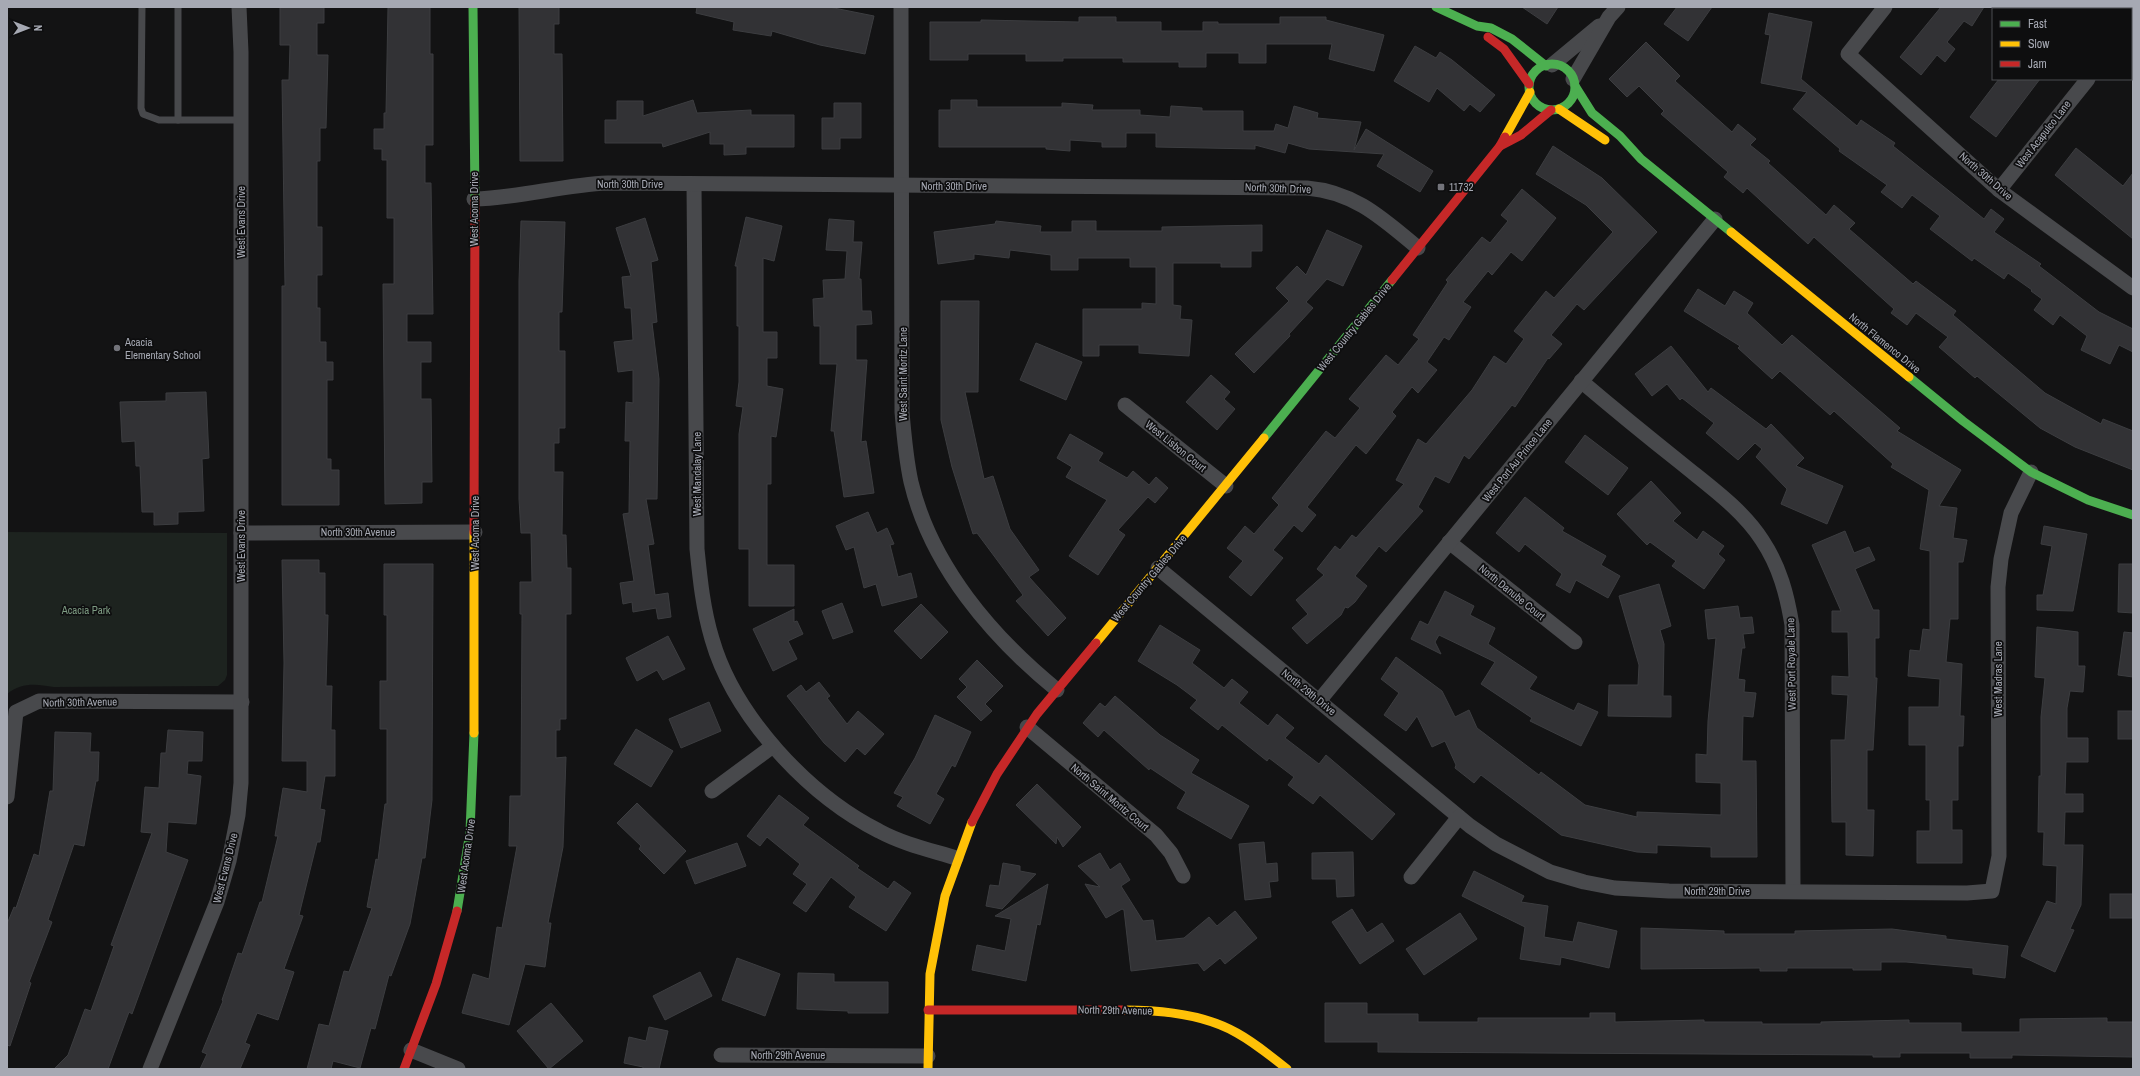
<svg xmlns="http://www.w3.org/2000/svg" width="2140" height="1076" font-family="'Archivo Narrow',sans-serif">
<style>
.green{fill:#1d231f}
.building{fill:#323235;stroke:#3c3d40}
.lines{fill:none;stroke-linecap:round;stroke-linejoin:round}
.lane{stroke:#48494c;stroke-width:7}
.street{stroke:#48494c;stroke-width:15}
.fast{stroke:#4caf50;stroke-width:9}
.slow{stroke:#ffc107;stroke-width:9}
.jam{stroke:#c62828;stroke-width:9}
.poi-dot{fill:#73747b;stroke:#0e0e0f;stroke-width:1.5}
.labels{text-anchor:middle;stroke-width:3.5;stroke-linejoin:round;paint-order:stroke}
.street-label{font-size:11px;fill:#a6a9b3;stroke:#0e0e0f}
.poi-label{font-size:11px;fill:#a6a9b3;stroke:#0e0e0f;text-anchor:start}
.park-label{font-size:11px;fill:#7e9c83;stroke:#0e0e0f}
</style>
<rect width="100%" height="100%" fill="#131314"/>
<path class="green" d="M7,532L227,533V675L225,680L218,686L54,687C36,684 22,682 7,694Z"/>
<g class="building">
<polygon points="280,7 324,7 324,23 317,23 317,55 328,55 326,128 320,128 320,161 317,161 317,227 322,227 322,275 317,275 317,308 320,308 320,342 326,342 326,362 333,362 333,380 327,380 327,459 331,459 331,470 339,470 339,505 282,505 282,286 285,286 282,80 289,80 290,45 280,45"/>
<polygon points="388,7 430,7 430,54 433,54 433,145 425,145 425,183 431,183 433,314 407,314 407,342 431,342 431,362 421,362 421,399 431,399 432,482 422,482 422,503 385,504 383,284 394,284 394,218 387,218 387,160 382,160 382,149 374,149 374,129 384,129 384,113 386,113"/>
<polygon points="519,7 559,7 559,24 554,24 554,54 562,54 563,161 520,161"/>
<polygon points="697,7 829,7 874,16 865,54 820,45 772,31 771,36 733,30 734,22 696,13"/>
<polygon points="1522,7 1558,7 1547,24"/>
<polygon points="1677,7 1712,7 1688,41 1664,24"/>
<polygon points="1941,7 1984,7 1972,26 1964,21 1947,42 1955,49 1945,62 1937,55 1921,75 1900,57"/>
<polygon points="1769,13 1812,22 1801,79 1857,126 1861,120 1895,143 1893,146 1984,219 1991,209 2004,219 1994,232 2041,264 2039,266 2099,312 2133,329 2133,352 2119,345 2110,364 2081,350 2087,336 2060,315 2053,325 2034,310 2042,299 2031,291 2032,290 2008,273 2004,279 1974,258 1972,261 1930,229 1940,216 1912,195 1902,208 1881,192 1887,185 1839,151 1840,149 1793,109 1807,92 1761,83 1770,35 1765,34"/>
<polygon points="1079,17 1116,17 1116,22 1161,22 1161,31 1203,31 1203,22 1218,22 1218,24 1280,24 1280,17 1326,17 1326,20 1384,35 1374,71 1329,59 1332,44 1266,44 1266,63 1239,63 1239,53 1206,53 1206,67 1179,67 1179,62 1123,62 1123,58 1063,58 1063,61 1026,61 1026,54 968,54 968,60 930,60 930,22 981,22 981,20 1079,22"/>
<polygon points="1646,42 1680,76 1675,81 1732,132 1738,124 1756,139 1750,145 1770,161 1768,163 1826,215 1834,205 1855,223 1849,229 1913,284 1916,281 1956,311 1953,315 2045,393 2101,424 2103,419 2133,431 2133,470 2075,447 2040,428 1977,376 1975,378 1939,347 1948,337 1916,313 1907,325 1891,313 1894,309 1814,237 1808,244 1747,188 1743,193 1724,177 1728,172 1661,114 1664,111 1639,86 1627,97 1609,79"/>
<polygon points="1415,46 1436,58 1440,52 1452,60 1495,95 1480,112 1470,104 1464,111 1437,88 1429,102 1394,81"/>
<polygon points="1999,79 2040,79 1996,137 1970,117"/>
<polygon points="693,100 697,113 751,110 751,115 794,115 794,147 746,147 746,154 724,155 724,144 710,144 710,132 663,147 662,143 605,143 605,120 617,120 617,101 643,101 643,116"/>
<polygon points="951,100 977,100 977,107 1062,107 1062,103 1093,105 1092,110 1140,110 1140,115 1170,117 1171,106 1202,108 1202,111 1243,111 1243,131 1274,131 1276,124 1288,128 1294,106 1318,113 1317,118 1361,122 1354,150 1366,129 1433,171 1420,192 1377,166 1384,154 1309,149 1288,143 1285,153 1255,145 1255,149 1156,147 1156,133 1126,133 1126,147 1102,147 1102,142 1070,140 1070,151 1046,149 1046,147 939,147 939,110 951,110"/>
<polygon points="834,103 861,103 861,138 840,138 840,149 822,149 822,118 834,118"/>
<polygon points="1553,146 1602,178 1657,232 1584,310 1577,304 1551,335 1562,344 1549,359 1548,358 1515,407 1512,405 1469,459 1464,455 1449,483 1435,476 1418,507 1423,511 1386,552 1379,546 1355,576 1367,586 1355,602 1348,608 1345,607 1341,615 1307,644 1292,628 1308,614 1296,600 1324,575 1317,569 1335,546 1340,550 1352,535 1356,538 1404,484 1396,480 1418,439 1426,444 1472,390 1494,356 1506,364 1524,339 1514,331 1546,291 1554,298 1613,232 1586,205 1536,174"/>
<polygon points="2076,148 2123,186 2133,173 2133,239 2055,175"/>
<polygon points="1522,189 1556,218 1522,261 1511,252 1492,275 1488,271 1463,302 1471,307 1449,340 1444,337 1427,362 1437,370 1418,393 1412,387 1392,412 1396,416 1366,454 1356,445 1307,507 1316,515 1302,532 1294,525 1273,550 1283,558 1251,596 1229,577 1243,561 1227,548 1245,526 1254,534 1279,505 1272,498 1326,431 1335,438 1360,408 1349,399 1386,355 1398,365 1419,339 1413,335 1448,282 1446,280 1482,237 1490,243 1508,221 1501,215"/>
<polygon points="746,217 782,226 774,261 763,258 763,332 777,332 777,358 767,358 767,386 783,389 776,437 771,436 771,484 767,484 767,565 794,565 794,606 749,606 749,549 739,549 739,434 743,407 736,406 739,382 739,326 737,326 737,266 735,266"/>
<polygon points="645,218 658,260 651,262 657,322 652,323 659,379 657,499 646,499 654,544 648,545 655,595 668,593 671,617 658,619 656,608 633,612 632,602 623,604 620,583 634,581 623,514 629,513 630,441 625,441 626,402 633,403 633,370 618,372 614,342 633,340 631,308 625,308 622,277 631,276 616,228"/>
<polygon points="829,219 854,221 853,242 862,242 859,279 861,279 862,311 871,311 872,324 856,325 856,360 867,360 861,442 866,441 874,493 844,497 834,431 831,431 837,364 820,364 820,326 814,326 813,299 824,298 823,280 845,279 847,251 826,250"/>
<polygon points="521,221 565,222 562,312 559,312 559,351 565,351 565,428 559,428 559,443 554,443 554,472 563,472 562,535 566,535 567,568 571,568 571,614 566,614 566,719 560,719 560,730 556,730 556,758 566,757 563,847 548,923 551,923 545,967 525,964 509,1025 462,1013 473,974 489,979 497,927 502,928 517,846 509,846 510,796 521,796 522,614 520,614 520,582 532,582 531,533 521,533 519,499 519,281"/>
<polygon points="996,221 1041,226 1040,232 1072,232 1072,221 1096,221 1096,231 1162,231 1162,227 1262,225 1262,251 1251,251 1251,267 1221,267 1221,263 1173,263 1173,305 1181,306 1180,319 1192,320 1189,356 1139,353 1139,345 1099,345 1099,356 1083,356 1083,309 1142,309 1142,303 1156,304 1156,267 1130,267 1130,258 1078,258 1078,270 1051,270 1051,255 1010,250 1009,258 974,254 974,259 938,264 934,232 995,224"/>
<polygon points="1327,230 1362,246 1343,286 1327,279 1306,302 1313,308 1289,334 1290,336 1254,373 1235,354 1289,301 1276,288 1297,266 1306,275"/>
<polygon points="1698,289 1725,306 1734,291 1753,303 1747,313 1782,345 1792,335 1900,428 1897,431 1961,470 1939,506 1957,508 1953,538 1967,540 1963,562 1958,562 1958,619 1950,619 1946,662 1962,664 1960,716 1964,716 1963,746 1958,746 1958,800 1952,800 1952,830 1962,830 1962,863 1917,863 1917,831 1930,831 1930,800 1926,800 1926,745 1909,745 1909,707 1939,707 1940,679 1908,676 1910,650 1920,651 1923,629 1930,630 1930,551 1920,549 1929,490 1891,467 1893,464 1834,411 1830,415 1780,371 1772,379 1738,348 1740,346 1684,311"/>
<polygon points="941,301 979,301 978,392 965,392 984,479 993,476 1010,529 1039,570 1029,577 1066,618 1048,636 1016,601 1023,595 977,533 973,534 952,467 941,420"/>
<polygon points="1036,343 1082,362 1066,400 1020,380"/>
<polygon points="1671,346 1708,392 1711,388 1766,429 1771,424 1804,458 1796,466 1843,486 1827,524 1781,504 1787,489 1756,457 1762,449 1755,443 1738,460 1706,433 1714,423 1682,398 1680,400 1667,384 1652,396 1635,374"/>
<polygon points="1211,375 1230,392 1224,399 1235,409 1217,430 1186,402"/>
<polygon points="206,392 209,458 202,459 204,511 178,512 178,524 154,525 154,512 142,512 140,466 136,466 135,441 122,442 120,402 166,401 166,393"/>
<polygon points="1070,434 1103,453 1098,461 1127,478 1133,471 1149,485 1156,477 1168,488 1155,503 1148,497 1118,530 1125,535 1098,575 1069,556 1107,500 1066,477 1072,467 1057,458"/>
<polygon points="1585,435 1628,468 1608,495 1565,462"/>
<polygon points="1651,481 1681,513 1673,521 1697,540 1703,531 1724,546 1718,554 1725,560 1704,589 1672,566 1676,561 1650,542 1647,545 1617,514"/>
<polygon points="1525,497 1564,528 1562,531 1606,556 1601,565 1620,576 1608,598 1576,580 1570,593 1556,585 1562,574 1525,544 1519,552 1496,533"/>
<polygon points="868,512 877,533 887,528 894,544 890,545 898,577 911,573 917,597 882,606 876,584 864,588 854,547 846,550 836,526"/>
<polygon points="2044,526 2087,534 2073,611 2037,610 2037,595 2043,595 2052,546 2041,544"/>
<polygon points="1845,531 1854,553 1869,547 1875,560 1855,569 1873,610 1879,610 1879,638 1875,638 1875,678 1877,678 1873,750 1867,750 1867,810 1874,810 1873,856 1846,855 1846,822 1832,822 1831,740 1845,740 1848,695 1832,694 1832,676 1849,677 1848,632 1832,632 1832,611 1841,611 1812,545"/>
<polygon points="282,560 319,560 319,573 325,573 325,615 328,615 326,686 332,686 331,730 335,730 335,776 325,776 320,809 325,810 320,842 317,842 299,915 303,916 284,969 294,972 278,1020 257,1013 245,1043 250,1045 240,1069 200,1069 207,1054 202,1052 223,1001 222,1000 238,953 242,954 260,902 262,902 278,836 275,836 283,788 307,792 307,761 282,761 284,663"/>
<polygon points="384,564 433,564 432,800 425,858 422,858 410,924 391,976 389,975 375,1029 371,1028 360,1068 333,1061 331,1069 307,1069 319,1024 329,1026 344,971 349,972 372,908 367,907 376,859 378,860 385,804 387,804 387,729 380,729 380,681 387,681 387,615 384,615"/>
<polygon points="2119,564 2133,564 2133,613 2118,612"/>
<polygon points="1659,584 1671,626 1660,630 1664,644 1663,696 1671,696 1671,717 1608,716 1609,685 1638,685 1639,665 1619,596"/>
<polygon points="1445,591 1474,606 1470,615 1495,628 1488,644 1537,677 1529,689 1574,711 1578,703 1598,712 1581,746 1530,721 1532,718 1481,684 1495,662 1439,635 1435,642 1441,654 1411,639 1420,621 1428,625"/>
<polygon points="842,603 853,632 833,639 822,611"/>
<polygon points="921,604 948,632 921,659 894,631"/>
<polygon points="1738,606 1740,618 1752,617 1754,633 1743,634 1745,648 1742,648 1738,679 1745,680 1744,692 1756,693 1753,717 1743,716 1742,761 1756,761 1757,857 1711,857 1711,847 1657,845 1657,853 1637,852 1561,835 1481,775 1474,783 1455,768 1456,765 1445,741 1432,747 1417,716 1406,731 1384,715 1399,693 1381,679 1396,657 1442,691 1455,717 1469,710 1477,728 1539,775 1541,772 1585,805 1637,817 1637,812 1721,815 1721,783 1696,782 1696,754 1707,755 1708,721 1716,638 1708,639 1705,610"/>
<polygon points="794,609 794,622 797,621 803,634 788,641 797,659 773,671 753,629"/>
<polygon points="1160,625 1200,650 1192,663 1224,688 1232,679 1248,692 1239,703 1268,726 1277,714 1294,728 1285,738 1319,764 1326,755 1395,814 1372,840 1320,795 1313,804 1288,785 1294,777 1269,758 1267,761 1222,725 1218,730 1190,708 1197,700 1177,685 1138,661"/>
<polygon points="2037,627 2078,632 2078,666 2085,666 2083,692 2070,691 2067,708 2067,738 2088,738 2088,762 2066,762 2065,794 2083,794 2083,812 2065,812 2064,845 2083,845 2081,905 2070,929 2074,930 2055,972 2021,956 2047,901 2056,904 2057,866 2043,865 2044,832 2038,832 2039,776 2041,776 2041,717 2045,678 2035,677"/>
<polygon points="2124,632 2133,633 2133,677 2118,675"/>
<polygon points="668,636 685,669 663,680 657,670 637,681 626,658"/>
<polygon points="977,660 1003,686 985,704 992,711 981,721 957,697 967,687 959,679"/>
<polygon points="819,682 830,696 827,698 847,724 858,711 884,734 865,755 857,748 845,762 824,743 787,696 801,685 806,692"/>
<polygon points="1115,696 1160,735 1199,760 1191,773 1249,806 1231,839 1177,808 1186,792 1150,768 1149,770 1104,730 1098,737 1083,723 1100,703 1105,707"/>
<polygon points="709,702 721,731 681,748 669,719"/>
<rect x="2118" y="711" width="15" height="28"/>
<polygon points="935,715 971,732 955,767 952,765 936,794 944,799 930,824 897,806 903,797 894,793 915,758"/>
<polygon points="636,729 673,751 651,787 614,764"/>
<polygon points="168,730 203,732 202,761 188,761 187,774 201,776 196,824 168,822 166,852 188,860 132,1014 129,1012 108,1069 54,1069 68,1055 85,1009 91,1011 114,946 111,945 152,833 141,832 145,787 159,788 161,753 166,753"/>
<polygon points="55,732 91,733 90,752 99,752 98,781 96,781 84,846 74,844 48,920 52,922 29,982 31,983 10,1046 7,1045 7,924 14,907 16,908 34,854 39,856 50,791 53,791"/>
<polygon points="1037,784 1081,827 1063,847 1057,837 1056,844 1016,805"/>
<polygon points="779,795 809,818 803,825 859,866 857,868 888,889 894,881 911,893 886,931 849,907 856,897 831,877 806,912 793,903 807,884 793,874 800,864 767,837 760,846 747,836"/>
<polygon points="637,803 686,851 664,874 639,849 641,846 617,823"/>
<polygon points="1264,842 1266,864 1277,863 1278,881 1269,882 1271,897 1245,900 1239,844"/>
<polygon points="737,843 746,866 695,884 686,861"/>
<polygon points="1353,852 1354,896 1337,897 1336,879 1312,879 1312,853"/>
<polygon points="1100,853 1110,870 1120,863 1130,880 1121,886 1143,921 1153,920 1156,941 1184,938 1209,917 1217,926 1235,911 1257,938 1225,964 1220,958 1204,971 1198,963 1131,971 1124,910 1122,909 1106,918 1085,884 1100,887 1078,866"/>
<polygon points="1003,863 1020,866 1020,871 1036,874 1002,909 986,906 990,885 999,886"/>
<polygon points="1474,871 1524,896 1521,902 1548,906 1544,937 1573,942 1578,922 1617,931 1609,968 1561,957 1560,965 1520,959 1525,927 1462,896"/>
<polygon points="1048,884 1040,925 1037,924 1026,981 972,970 977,945 1005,951 1011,919 995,916"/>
<rect x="2110" y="894" width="23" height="24"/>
<polygon points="1352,909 1367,933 1382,923 1394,941 1360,964 1332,922"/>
<polygon points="1460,913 1477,939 1424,975 1406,949"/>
<polygon points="1641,928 1724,931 1724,934 1795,934 1795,931 1892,929 1946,936 1946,939 2008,946 2005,978 1973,974 1973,968 1906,962 1881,962 1881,970 1853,970 1853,968 1787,968 1787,971 1760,971 1760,968 1641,969"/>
<polygon points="737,958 780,974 765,1016 722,1000"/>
<polygon points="700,972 712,996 665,1020 653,996"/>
<polygon points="798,973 834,974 834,982 888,982 888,1013 848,1013 848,1011 797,1009"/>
<polygon points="551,1003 583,1041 549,1069 517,1031"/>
<polygon points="1325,1003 1367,1003 1367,1014 1418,1014 1418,1022 1478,1022 1478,1018 1590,1018 1590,1013 1615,1013 1615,1022 1704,1020 1704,1022 1762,1022 1762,1024 1821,1024 1821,1022 1909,1020 1909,1023 1961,1023 1961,1032 2020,1032 2020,1019 2107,1018 2107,1022 2133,1022 2133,1057 2012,1055 2012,1058 1970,1058 1970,1053 1900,1053 1900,1057 1873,1057 1873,1055 1378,1052 1378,1042 1325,1042"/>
<polygon points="649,1027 668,1031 659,1069 643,1069 643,1067 624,1063 629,1037 646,1041"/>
</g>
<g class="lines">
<g class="lane">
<polyline points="142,7 141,108 143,114 159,120 241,120"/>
<polyline points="178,120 178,7"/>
</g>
<g class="street">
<path d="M901,7L902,412C904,436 906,459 911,482C931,566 992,637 1057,690"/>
<polyline points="1885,7 1848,54 1999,190 2133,288"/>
<polyline points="2131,20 2133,17"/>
<polyline points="1552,65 1599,26"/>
<polyline points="1573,79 1609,17 1618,7"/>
<path d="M694,184L697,549C700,579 703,609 712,639C734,716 808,795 879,831C903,844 930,850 956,858"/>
<polyline points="1999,190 2088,79"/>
<path d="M474,199C519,198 562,185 608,183L1307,188C1355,192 1383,219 1418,248"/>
<path d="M1581,381C1614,409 1647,436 1681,463C1709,486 1742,509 1762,540C1780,567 1787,595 1792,625L1793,891"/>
<polyline points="1125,405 1226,486"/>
<polyline points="241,533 475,532"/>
<polyline points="1449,542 1575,642"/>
<polyline points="1158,568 1470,826 1496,844 1550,872 1584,882 1615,888 1669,891 1967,893 1992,891 1999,856 1998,587 2001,559 2011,513 2031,472"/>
<polyline points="1319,701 1715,219"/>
<polyline points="1027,727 1156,835 1171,853 1183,876"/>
<polyline points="712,791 773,746"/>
<polyline points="7,797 16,712 39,701 242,702"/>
<polyline points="1411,877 1459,817"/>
<polyline points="411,1050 458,1069"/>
<polyline points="721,1055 928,1056"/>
<polyline points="150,1069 217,902 229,861 238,815 241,783 241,52 239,7"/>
</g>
<g class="fast">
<polyline points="473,7 475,199"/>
<polyline points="1436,7 1477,26 1491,28 1512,39 1546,66"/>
<circle cx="1552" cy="87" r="23"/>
<polyline points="1575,86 1592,113 1620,136 1641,159 1731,232"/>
<polyline points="1909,377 1963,421 2031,472 2088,500 2133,515"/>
<polyline points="1264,438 1392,280"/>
<polyline points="457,911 470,832 474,733"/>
</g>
<g class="slow">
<polyline points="1559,109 1605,140"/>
<polyline points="1505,137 1530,92"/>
<polyline points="1731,232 1909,377"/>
<polyline points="1096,643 1264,438"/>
<polyline points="474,733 474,532"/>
<path d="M1125,1010C1162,1010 1204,1014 1237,1033C1255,1043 1271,1056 1287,1069"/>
<polyline points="928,1069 930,974 945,896 972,822"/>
</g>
<g class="jam">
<polyline points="1488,37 1504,49 1529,84"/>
<polyline points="1500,146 1521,135 1551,110"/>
<polyline points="1392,280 1500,146 1505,137"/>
<polyline points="474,532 475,199"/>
<polyline points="972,822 997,774 1037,714 1096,643"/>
<polyline points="928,1010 1125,1010"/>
<polyline points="404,1069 436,984 457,911"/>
</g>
</g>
<g class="poi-dot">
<rect x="1437" y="183" width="8" height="8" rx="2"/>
<circle cx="117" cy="348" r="4"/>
</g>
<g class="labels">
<g class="street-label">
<text transform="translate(2043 134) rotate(-52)" y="4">West Acapulco Lane</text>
<text transform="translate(1986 176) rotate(41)" y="4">North 30th Drive</text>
<text x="630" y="188">North 30th Drive</text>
<text x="954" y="190">North 30th Drive</text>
<text transform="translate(1278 188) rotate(2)" y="4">North 30th Drive</text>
<text transform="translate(474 209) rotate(-90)" y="4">West Acoma Drive</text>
<text transform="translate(241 222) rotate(-90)" y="4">West Evans Drive</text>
<text transform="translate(1354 327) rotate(-51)" y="4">West Country Gables Drive</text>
<text transform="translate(1885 343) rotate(39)" y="4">North Flamenco Drive</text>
<text transform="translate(903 374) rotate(-90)" y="4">West Saint Moritz Lane</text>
<text transform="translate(1176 446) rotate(39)" y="4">West Lisbon Court</text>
<text transform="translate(1517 460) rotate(-51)" y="4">West Port Au Prince Lane</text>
<text transform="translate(697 474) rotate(-90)" y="4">West Mandalay Lane</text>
<text x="358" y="536">North 30th Avenue</text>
<text transform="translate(475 533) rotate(-90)" y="4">West Acoma Drive</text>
<text transform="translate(241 546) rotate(-90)" y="4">West Evans Drive</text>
<text transform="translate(1149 578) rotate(-50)" y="4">West Country Gables Drive</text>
<text transform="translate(1512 592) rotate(39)" y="4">North Danube Court</text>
<text transform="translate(1791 664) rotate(-91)" y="4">West Port Royale Lane</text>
<text transform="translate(1998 679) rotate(-90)" y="4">West Madras Lane</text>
<text transform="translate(1309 692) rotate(39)" y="4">North 29th Drive</text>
<text transform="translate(80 702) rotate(-1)" y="4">North 30th Avenue</text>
<text transform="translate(1110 797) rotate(40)" y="4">North Saint Moritz Court</text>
<text transform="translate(466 856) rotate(-82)" y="4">West Acoma Drive</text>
<text transform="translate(225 868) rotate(-76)" y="4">West Evans Drive</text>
<text x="1717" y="895">North 29th Drive</text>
<text transform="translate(1115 1010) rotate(1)" y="4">North 29th Avenue</text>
<text x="788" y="1059">North 29th Avenue</text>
</g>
<g class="poi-label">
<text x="1449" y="191">11732</text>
<text x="125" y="346">Acacia<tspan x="125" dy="13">Elementary School</tspan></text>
</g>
<g class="park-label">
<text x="86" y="614">Acacia Park</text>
</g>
</g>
<rect width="2140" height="1076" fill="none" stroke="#a6a9b3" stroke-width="16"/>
<rect x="1992" y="8" width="140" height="72" fill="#0e0e0f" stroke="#4b4c51"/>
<rect x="2000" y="21" width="20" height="6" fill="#4caf50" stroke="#4b4c51"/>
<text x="2028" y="28" font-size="12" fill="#a6a9b3">Fast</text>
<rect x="2000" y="41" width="20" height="6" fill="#ffc107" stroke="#4b4c51"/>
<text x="2028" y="48" font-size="12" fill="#a6a9b3">Slow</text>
<rect x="2000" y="61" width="20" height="6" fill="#c62828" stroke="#4b4c51"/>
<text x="2028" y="68" font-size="12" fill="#a6a9b3">Jam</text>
<g transform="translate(28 28) rotate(90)" stroke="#0e0e0f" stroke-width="3" paint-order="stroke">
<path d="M0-3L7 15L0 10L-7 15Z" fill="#a6a9b3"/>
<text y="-6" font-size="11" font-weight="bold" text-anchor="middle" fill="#a6a9b3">N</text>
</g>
</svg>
